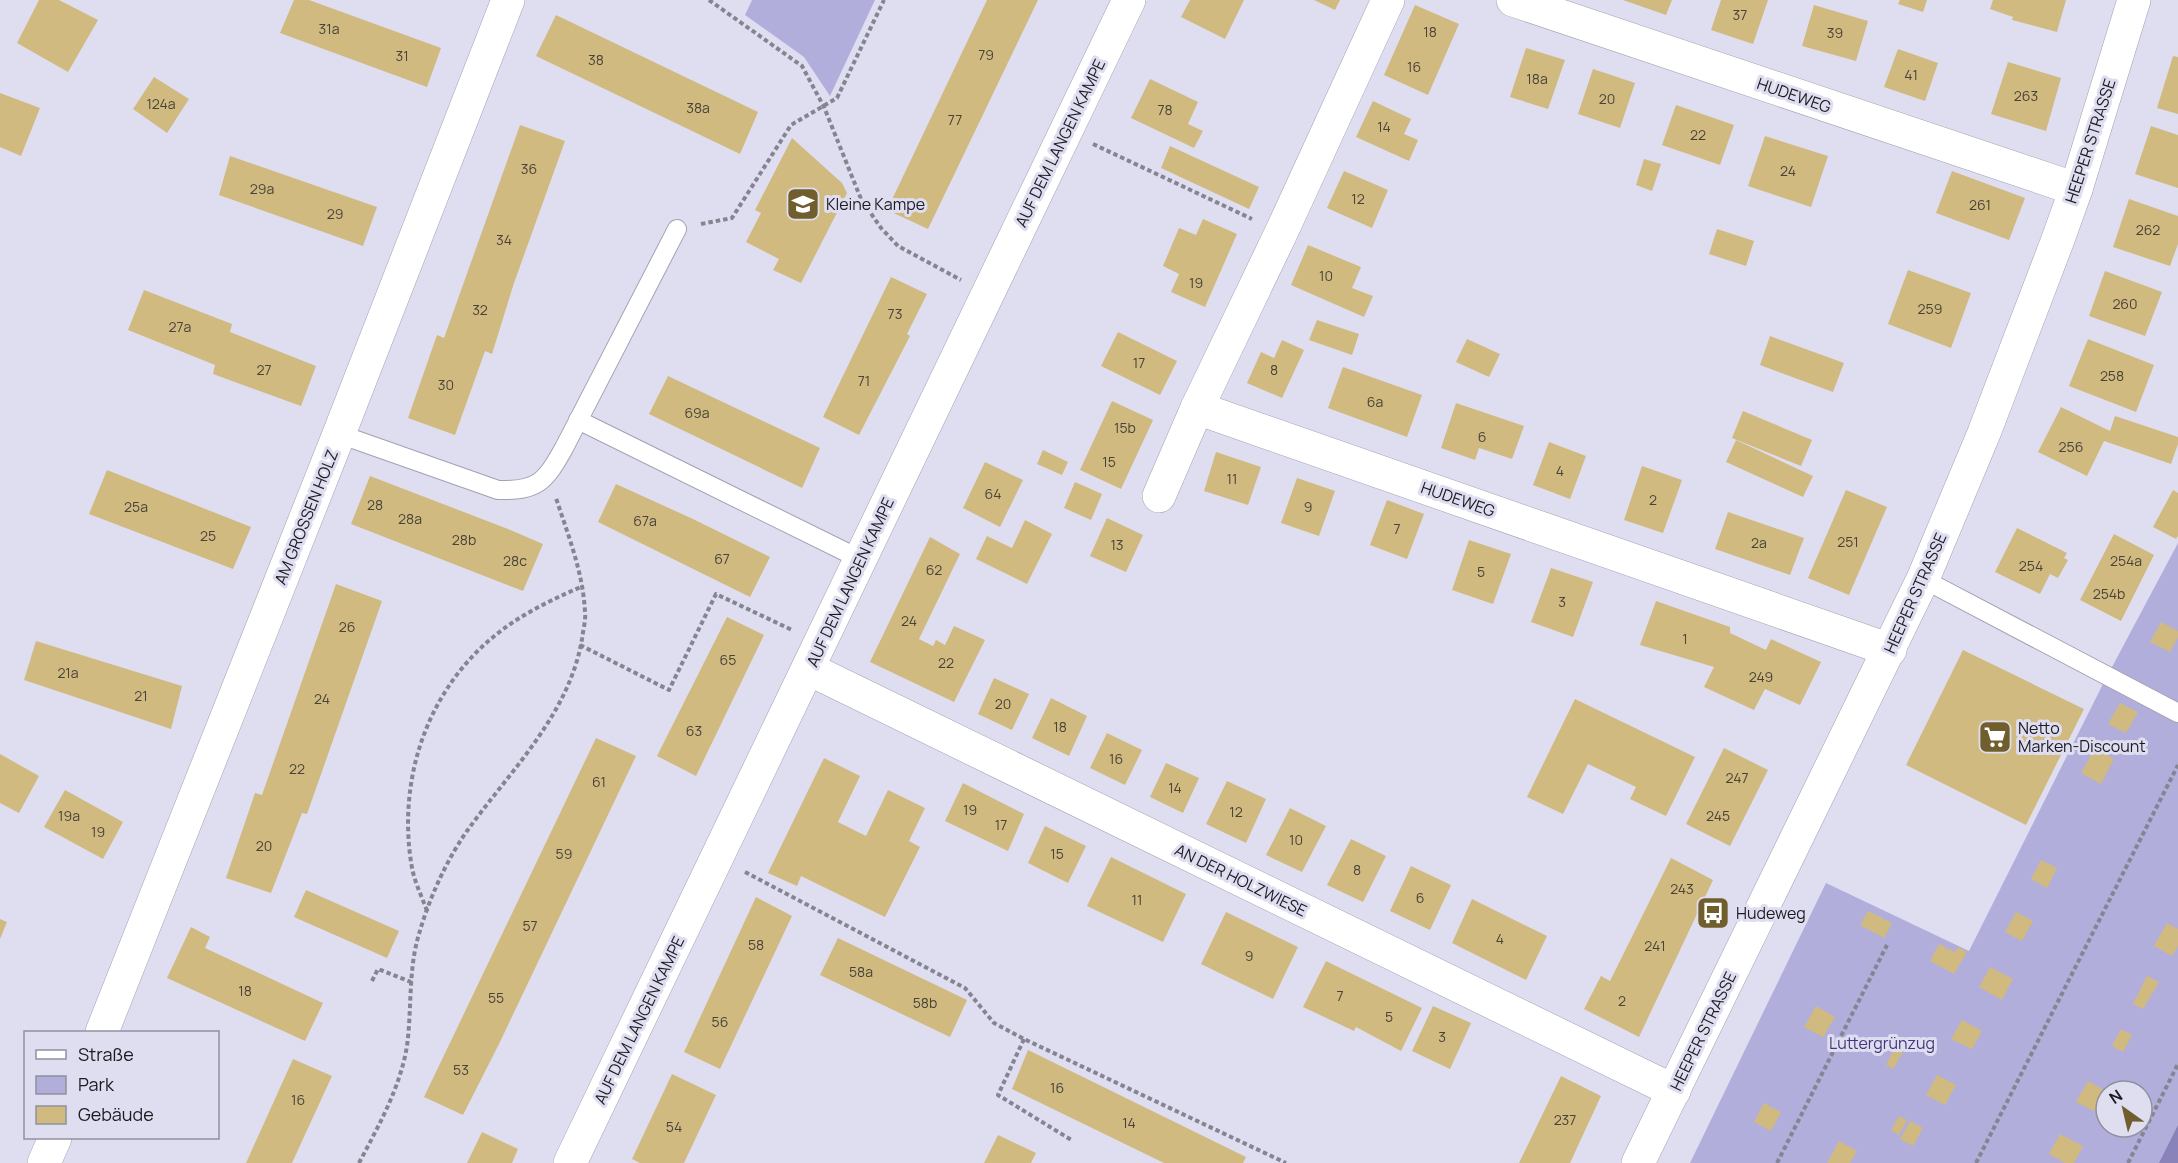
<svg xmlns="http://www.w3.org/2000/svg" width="2178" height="1163" font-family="Manrope,sans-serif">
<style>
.green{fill:#b1aedc;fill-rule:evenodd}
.water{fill:#8983b9}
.building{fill:#d0ba80}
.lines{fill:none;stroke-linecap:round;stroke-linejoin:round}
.service-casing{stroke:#a2a1b3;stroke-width:20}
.minor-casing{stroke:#a2a1b3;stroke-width:34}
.secondary-casing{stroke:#a2a1b3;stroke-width:34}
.path{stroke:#858491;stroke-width:4;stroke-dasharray:4.5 3;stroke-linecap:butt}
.service{stroke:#fff;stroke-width:18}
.minor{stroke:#fff;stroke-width:33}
.secondary{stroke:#fff;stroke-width:33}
.labels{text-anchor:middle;stroke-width:6;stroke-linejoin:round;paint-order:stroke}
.number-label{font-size:14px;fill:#49433a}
.street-label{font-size:16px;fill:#1c1b22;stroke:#dfdef1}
.poi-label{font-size:16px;fill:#1c1b22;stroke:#dfdef1;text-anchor:start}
.park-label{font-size:16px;fill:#43377a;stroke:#dfdef1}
</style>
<rect width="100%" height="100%" fill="#dfdef1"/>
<g class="green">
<polygon points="752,0 875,0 830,96 804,57 745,15"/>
<path d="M2178,543V1163H1690L1826,883L1969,951L2104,682ZM2106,1091H2142V1127H2106Z"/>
</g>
<polygon class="water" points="2178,1125 2178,1163 2159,1163"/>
<g class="building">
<polygon points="39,0 59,0 98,20 68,72 17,43"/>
<polygon points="294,0 309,0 441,48 427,87 280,33"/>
<polygon points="987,0 1038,0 928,229 887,210"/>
<polygon points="1190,0 1244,0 1225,39 1181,17"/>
<polygon points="1314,0 1340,0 1335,10"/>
<polygon points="1623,0 1672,0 1666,15"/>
<polygon points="1721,0 1768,0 1753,44 1711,30"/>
<polygon points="1900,0 1927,0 1923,12 1898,4"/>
<polygon points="1993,0 2066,0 2057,32 2012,20 2013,17 1990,9"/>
<polygon points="1415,5 1459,24 1428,95 1384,75"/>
<polygon points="1814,5 1868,21 1856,61 1802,46"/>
<polygon points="556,15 758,112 740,154 536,56"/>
<polygon points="1526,48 1565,60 1548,109 1510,97"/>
<polygon points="1898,49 1938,63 1925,101 1884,87"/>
<polygon points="2173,56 2178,57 2178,114 2157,108"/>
<polygon points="2008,62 2061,78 2046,131 1991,114"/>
<polygon points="1593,69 1635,83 1620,128 1578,114"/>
<polygon points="154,77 189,99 167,133 133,109"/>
<polygon points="1150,79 1198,102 1188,124 1203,131 1194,148 1131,118"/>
<polygon points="0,93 40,108 21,156 0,147"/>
<polygon points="1373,101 1411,119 1404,134 1418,140 1409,161 1356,137"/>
<polygon points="1676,105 1734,125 1720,165 1662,145"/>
<polygon points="520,125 565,141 514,283 492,354 485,351 455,435 408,418 437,335 444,338"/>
<polygon points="2151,126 2178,135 2178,188 2135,174"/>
<polygon points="1765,136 1828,156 1811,207 1748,186"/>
<polygon points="792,138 842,183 847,193 801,283 773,270 779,259 746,242 761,213 755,210"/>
<polygon points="1170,146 1259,187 1249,209 1161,168"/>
<polygon points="230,156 377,207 363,246 219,195"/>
<polygon points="1644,159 1661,164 1652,191 1636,185"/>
<polygon points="1344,171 1388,190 1372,228 1327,208"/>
<polygon points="1952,171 2025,198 2009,240 1936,213"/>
<polygon points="2129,199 2178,216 2178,244 2170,266 2113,247"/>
<polygon points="1203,219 1237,234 1205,307 1171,292 1179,274 1163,266 1179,228 1196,235"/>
<polygon points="1717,229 1754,241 1746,266 1709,254"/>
<polygon points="1308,245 1361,267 1352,288 1373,296 1364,317 1291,285"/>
<polygon points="1908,270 1971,293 1951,348 1888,324"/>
<polygon points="2105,271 2162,292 2145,336 2089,316"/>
<polygon points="891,277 927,294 907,334 910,336 859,435 823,417"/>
<polygon points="144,290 232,324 230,332 316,366 301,406 213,374 215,365 128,330"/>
<polygon points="1317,320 1359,334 1352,355 1309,340"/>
<polygon points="1118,332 1177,361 1160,395 1101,366"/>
<polygon points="1770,336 1844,363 1833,392 1760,365"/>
<polygon points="1467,339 1500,354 1489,377 1456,362"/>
<polygon points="2088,339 2154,365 2136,412 2069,386"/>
<polygon points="1282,340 1304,350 1282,398 1247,383 1261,352 1274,358"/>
<polygon points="1343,367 1422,395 1407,437 1328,408"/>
<polygon points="668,376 820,448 802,488 649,414"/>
<polygon points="1112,401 1153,420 1121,489 1080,470"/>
<polygon points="1456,403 1524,426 1512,459 1479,448 1475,460 1441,448"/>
<polygon points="2061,407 2110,431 2115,416 2178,437 2178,444 2171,464 2104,441 2087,476 2038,452"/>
<polygon points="1743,411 1812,440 1801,466 1732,438"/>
<polygon points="1736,440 1813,476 1803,497 1726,462"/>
<polygon points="1549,442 1586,456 1570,499 1533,485"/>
<polygon points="1043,450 1068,462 1062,475 1037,464"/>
<polygon points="1216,452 1261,467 1248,505 1204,491"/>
<polygon points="985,462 1023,480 1000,527 963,508"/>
<polygon points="1642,466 1682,480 1663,533 1624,520"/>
<polygon points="107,470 251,527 233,569 89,514"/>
<polygon points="370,476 508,529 543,544 523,591 351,524"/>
<polygon points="1297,478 1335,491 1319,536 1281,523"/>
<polygon points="1075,482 1102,494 1091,520 1064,508"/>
<polygon points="616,484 693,519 770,557 750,597 598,522"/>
<polygon points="1846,490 1887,507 1849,595 1808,578"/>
<polygon points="2173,490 2178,493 2178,536 2176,539 2153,527"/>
<polygon points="1387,500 1424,514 1407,559 1370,545"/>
<polygon points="1728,512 1804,538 1790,575 1715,549"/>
<polygon points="1107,518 1143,535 1126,572 1090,556"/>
<polygon points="1025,520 1052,534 1027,584 976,559 987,536 1012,548"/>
<polygon points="2017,528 2067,553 2064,558 2068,560 2058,578 2050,574 2040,594 1995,572"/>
<polygon points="2114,534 2154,555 2121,621 2080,600"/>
<polygon points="930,537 960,554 919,639 933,646 936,640 945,645 954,626 985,640 954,702 870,662"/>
<polygon points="1469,540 1511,554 1493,604 1452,590"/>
<polygon points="1551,568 1593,582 1573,637 1531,622"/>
<polygon points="336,584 382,601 307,814 302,813 271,893 226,878 255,793 262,795"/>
<polygon points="1656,601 1730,627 1730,633 1766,650 1771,639 1821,662 1800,705 1765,689 1754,710 1704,687 1714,667 1640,645"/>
<polygon points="727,617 764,635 696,776 657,756"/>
<polygon points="2161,622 2178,631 2178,637 2170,652 2150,642"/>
<polygon points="36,641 182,686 171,729 24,680"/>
<polygon points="1963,650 2084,709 2026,825 1906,765"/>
<polygon points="994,678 1029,694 1012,730 978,714"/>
<polygon points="1051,698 1087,716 1069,756 1032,738"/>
<polygon points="1575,699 1695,757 1666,816 1630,799 1636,787 1588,764 1563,814 1527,797"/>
<polygon points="2120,703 2138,712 2126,733 2108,724"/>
<polygon points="1107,733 1142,750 1125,785 1090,768"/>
<polygon points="596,738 636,756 499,1044 463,1115 424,1097"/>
<polygon points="1724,748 1768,770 1730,846 1686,824"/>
<polygon points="2095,748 2114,759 2101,784 2081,773"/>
<polygon points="0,754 39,776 19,813 0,803"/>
<polygon points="824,758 860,776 838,822 866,836 888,790 925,808 909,841 920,847 885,917 801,876 797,886 768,873"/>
<polygon points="1166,763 1199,778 1183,813 1150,797"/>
<polygon points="1227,781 1266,799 1246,843 1206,824"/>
<polygon points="963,783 1024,814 1008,851 945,821"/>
<polygon points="65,790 123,822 103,859 44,827"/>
<polygon points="1290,808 1326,826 1302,872 1266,855"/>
<polygon points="1045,826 1086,846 1068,883 1028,863"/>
<polygon points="1351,839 1386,856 1363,902 1327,885"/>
<polygon points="1111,857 1186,894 1163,942 1087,906"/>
<polygon points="1671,858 1713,880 1639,1037 1584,1009 1601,976 1610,981"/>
<polygon points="2041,860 2057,868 2047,888 2031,879"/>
<polygon points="1411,866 1451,885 1430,930 1390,911"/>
<polygon points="306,890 399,931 387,958 294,917"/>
<polygon points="756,897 792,916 720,1069 684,1052"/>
<polygon points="1472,899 1547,936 1526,980 1452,943"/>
<polygon points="1868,911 1892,923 1884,938 1860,925"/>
<polygon points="1226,912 1298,947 1273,999 1201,964"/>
<polygon points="2016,912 2033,921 2022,941 2005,932"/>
<polygon points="0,919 7,922 0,939"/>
<polygon points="2167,923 2178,929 2178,946 2172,956 2154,946"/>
<polygon points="191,927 210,937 205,948 323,1003 305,1041 167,978"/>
<polygon points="838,938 967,1000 950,1037 820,975"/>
<polygon points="1939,944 1955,952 1958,947 1967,952 1954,974 1930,961"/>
<polygon points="1326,961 1422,1008 1401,1051 1356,1027 1354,1031 1303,1007"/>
<polygon points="1990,967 2013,979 2002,1000 1979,987"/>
<polygon points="2147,976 2159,982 2143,1009 2133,1004"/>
<polygon points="1433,1006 1471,1023 1450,1069 1412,1051"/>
<polygon points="1816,1006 1835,1017 1823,1037 1804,1027"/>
<polygon points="1962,1020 1982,1031 1972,1049 1951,1039"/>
<polygon points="2121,1029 2132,1035 2123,1052 2112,1046"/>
<polygon points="1896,1045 1904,1050 1893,1069 1886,1065"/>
<polygon points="1028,1050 1246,1157 1243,1163 1164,1163 1012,1089"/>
<polygon points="293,1059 332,1076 292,1163 246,1163"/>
<polygon points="672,1074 716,1095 684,1163 640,1163 632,1159"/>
<polygon points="1937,1075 1956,1085 1945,1105 1926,1095"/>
<polygon points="1561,1076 1601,1096 1570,1163 1519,1163"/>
<polygon points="2088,1081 2106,1091 2096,1112 2076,1102"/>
<polygon points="1764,1103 1781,1112 1771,1131 1754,1122"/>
<polygon points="1899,1116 1907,1120 1899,1135 1891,1130"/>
<polygon points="1910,1121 1923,1128 1913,1146 1900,1139"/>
<polygon points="482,1132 518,1149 512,1163 467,1163"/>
<polygon points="2060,1134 2083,1146 2074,1163 2065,1163 2049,1154"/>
<polygon points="998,1135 1036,1153 1031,1163 984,1163"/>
<polygon points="1839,1141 1857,1151 1850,1163 1827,1163"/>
</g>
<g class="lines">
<g class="service-casing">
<g id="service">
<polyline points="578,420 860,559"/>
<path d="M339,434L498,490C538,491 545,482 564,448L677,229"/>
<polyline points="1923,579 2178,713"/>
</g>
</g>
<g class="minor-casing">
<g id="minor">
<polyline points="1513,0 2076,189"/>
<polyline points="1197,408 1890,650"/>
<polyline points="1159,496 1197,408 1281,233 1388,0"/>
<polyline points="809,669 1674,1091"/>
<polyline points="102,1032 339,434 508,0"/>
<polyline points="44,1163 55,1138"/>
<polyline points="570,1163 1129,0"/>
</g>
</g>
<g class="secondary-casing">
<polyline id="secondary" points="1638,1163 1923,579 1984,433 2057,242 2076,189 2134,0"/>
</g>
<g class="path">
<polyline points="709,0 802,66 824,107 861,199 881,228 898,246 961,280"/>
<polyline points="1093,144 1252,219"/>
<polyline points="701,224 732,218 791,125 837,98 884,0"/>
<polyline points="580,645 669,690 716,594 792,630"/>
<polyline points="745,872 965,988 994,1023 1024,1039 1286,1163"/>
<path d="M427,911C422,897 415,883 412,868C397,783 425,694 492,638C519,615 551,600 583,586"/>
<polyline points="372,981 378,969 411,982"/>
<polyline points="1024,1039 998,1095 1073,1141"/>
<path d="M359,1163C379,1125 400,1088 407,1046C412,1009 408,970 419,934C429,899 446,861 467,831C510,771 569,715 582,639C583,630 586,620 585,612C583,572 568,535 556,498"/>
<polyline points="1777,1163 1887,945"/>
<polyline points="1976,1163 2178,765"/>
<polyline points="2128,1163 2178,1064"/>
</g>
<use href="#service" class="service"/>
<use href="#minor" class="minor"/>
<use href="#secondary" class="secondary"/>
</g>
<defs>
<g id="school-square" transform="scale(1.725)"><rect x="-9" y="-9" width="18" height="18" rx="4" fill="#705e2c" stroke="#dfdef1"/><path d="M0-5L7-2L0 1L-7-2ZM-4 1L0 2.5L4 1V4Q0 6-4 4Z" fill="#fff"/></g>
<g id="supermarket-square" transform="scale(1.725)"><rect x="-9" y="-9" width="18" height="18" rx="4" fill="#705e2c" stroke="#dfdef1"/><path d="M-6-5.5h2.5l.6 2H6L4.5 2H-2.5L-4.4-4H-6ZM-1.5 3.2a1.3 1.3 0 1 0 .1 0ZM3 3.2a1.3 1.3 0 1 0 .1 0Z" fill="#fff"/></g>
<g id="bus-square" transform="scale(1.725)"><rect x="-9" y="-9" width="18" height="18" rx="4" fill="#705e2c" stroke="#dfdef1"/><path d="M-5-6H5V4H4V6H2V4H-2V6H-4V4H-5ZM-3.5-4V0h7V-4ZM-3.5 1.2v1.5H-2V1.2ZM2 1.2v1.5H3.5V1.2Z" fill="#fff"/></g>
</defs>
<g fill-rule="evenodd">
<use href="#school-square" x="803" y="204"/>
<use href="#supermarket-square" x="1995" y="737"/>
<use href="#bus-square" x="1713" y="913"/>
</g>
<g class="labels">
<g class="number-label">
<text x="1740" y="20">37</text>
<text x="329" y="34">31a</text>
<text x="1430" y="37">18</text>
<text x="1835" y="38">39</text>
<text x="986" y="60">79</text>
<text x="402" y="61">31</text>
<text x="596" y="65">38</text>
<text x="1414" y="72">16</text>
<text x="1911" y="80">41</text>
<text x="1537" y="84">18a</text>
<text x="2026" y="101">263</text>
<text x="1607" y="104">20</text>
<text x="161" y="109">124a</text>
<text x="698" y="113">38a</text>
<text x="1165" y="115">78</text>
<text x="955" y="125">77</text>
<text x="1384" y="132">14</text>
<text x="1698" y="140">22</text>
<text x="529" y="174">36</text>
<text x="1788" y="176">24</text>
<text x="262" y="194">29a</text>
<text x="1358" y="204">12</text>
<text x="1980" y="210">261</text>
<text x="335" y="219">29</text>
<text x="2148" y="235">262</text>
<text x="504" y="245">34</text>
<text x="1326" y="281">10</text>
<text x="1196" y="288">19</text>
<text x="2125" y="309">260</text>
<text x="1930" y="314">259</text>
<text x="480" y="315">32</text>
<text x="895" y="319">73</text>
<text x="180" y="332">27a</text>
<text x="1139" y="368">17</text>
<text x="264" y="375">27</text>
<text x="1274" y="375">8</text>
<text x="2112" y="381">258</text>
<text x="864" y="386">71</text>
<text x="446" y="390">30</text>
<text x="1375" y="407">6a</text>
<text x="697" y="418">69a</text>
<text x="1125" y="433">15b</text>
<text x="1482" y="442">6</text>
<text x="2071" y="452">256</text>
<text x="1109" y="467">15</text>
<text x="1560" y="476">4</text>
<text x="1232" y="484">11</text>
<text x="993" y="499">64</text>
<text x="1653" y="505">2</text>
<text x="375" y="510">28</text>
<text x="136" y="512">25a</text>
<text x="1308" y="512">9</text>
<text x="410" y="524">28a</text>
<text x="645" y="526">67a</text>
<text x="1397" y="534">7</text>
<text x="208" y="541">25</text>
<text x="464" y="545">28b</text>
<text x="1848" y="547">251</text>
<text x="1759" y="548">2a</text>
<text x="1117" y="550">13</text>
<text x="722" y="564">67</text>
<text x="515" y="566">28c</text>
<text x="2126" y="566">254a</text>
<text x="2031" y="571">254</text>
<text x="934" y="575">62</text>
<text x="1481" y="577">5</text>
<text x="2109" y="599">254b</text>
<text x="1562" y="607">3</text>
<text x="909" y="626">24</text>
<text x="347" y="632">26</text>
<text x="1685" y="644">1</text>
<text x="728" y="665">65</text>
<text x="946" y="668">22</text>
<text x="68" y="678">21a</text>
<text x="1761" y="682">249</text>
<text x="141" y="701">21</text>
<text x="322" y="704">24</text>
<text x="1003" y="709">20</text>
<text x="1060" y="732">18</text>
<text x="694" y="736">63</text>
<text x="1116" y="764">16</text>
<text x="297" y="774">22</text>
<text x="1737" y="783">247</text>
<text x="599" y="787">61</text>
<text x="1175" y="793">14</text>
<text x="970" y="815">19</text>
<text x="1236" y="817">12</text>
<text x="69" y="821">19a</text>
<text x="1718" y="821">245</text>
<text x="1001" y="830">17</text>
<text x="98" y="837">19</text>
<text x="1296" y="845">10</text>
<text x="264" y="851">20</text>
<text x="564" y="859">59</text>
<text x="1057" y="859">15</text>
<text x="1357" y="875">8</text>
<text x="1682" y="894">243</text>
<text x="1420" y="903">6</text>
<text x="1137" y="905">11</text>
<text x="530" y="931">57</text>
<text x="1500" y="944">4</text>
<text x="756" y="950">58</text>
<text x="1655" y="951">241</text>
<text x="1249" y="961">9</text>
<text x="861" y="977">58a</text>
<text x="245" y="996">18</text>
<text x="1340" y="1001">7</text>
<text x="496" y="1003">55</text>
<text x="1622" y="1006">2</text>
<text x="925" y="1008">58b</text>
<text x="1389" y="1022">5</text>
<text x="720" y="1027">56</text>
<text x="1442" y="1042">3</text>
<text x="461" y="1075">53</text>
<text x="1057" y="1093">16</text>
<text x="298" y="1105">16</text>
<text x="1565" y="1125">237</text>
<text x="1129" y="1128">14</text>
<text x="674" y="1132">54</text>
</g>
<g class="street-label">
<text transform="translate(1794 95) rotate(19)" y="6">HUDEWEG</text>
<text transform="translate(2090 141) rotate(-72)" y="6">HEEPER STRASSE</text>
<text transform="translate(1060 143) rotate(-64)" y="6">AUF DEM LANGEN KAMPE</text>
<text transform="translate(1458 499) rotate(19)" y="6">HUDEWEG</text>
<text transform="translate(306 517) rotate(-68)" y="6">AM GROSSEN HOLZ</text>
<text transform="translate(850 582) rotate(-65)" y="6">AUF DEM LANGEN KAMPE</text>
<text transform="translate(1915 593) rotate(-66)" y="6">HEEPER STRASSE</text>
<text transform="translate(1241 880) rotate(26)" y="6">AN DER HOLZWIESE</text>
<text transform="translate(639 1020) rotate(-64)" y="6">AUF DEM LANGEN KAMPE</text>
<text transform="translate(1703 1031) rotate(-64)" y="6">HEEPER STRASSE</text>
</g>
<g class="poi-label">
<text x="826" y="210">Kleine Kampe</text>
<text x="2018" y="734">Netto<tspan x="2018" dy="18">Marken-Discount</tspan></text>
<text x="1736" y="919">Hudeweg</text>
</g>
<g class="park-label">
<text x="1882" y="1049">Luttergrünzug</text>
</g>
</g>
<rect x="24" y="1031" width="195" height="108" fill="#dfdef1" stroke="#91909e" stroke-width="1.5"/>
<rect x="36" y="1050" width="30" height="9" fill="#ffffff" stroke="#91909e" stroke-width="1.5"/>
<text x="78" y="1061" font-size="18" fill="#1c1b22">Straße</text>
<rect x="36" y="1076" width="30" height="18" fill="#b1aedc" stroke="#91909e" stroke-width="1.5"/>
<text x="78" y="1091" font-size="18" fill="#1c1b22">Park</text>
<rect x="36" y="1106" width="30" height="18" fill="#d0ba80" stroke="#91909e" stroke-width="1.5"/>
<text x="78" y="1121" font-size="18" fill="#1c1b22">Gebäude</text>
<g transform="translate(2124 1109) rotate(326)"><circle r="28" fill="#dfdef1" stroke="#91909e" stroke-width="1.5"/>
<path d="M0-4.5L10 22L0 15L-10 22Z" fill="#705e2c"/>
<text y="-9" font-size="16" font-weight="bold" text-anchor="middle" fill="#1c1b22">N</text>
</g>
</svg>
